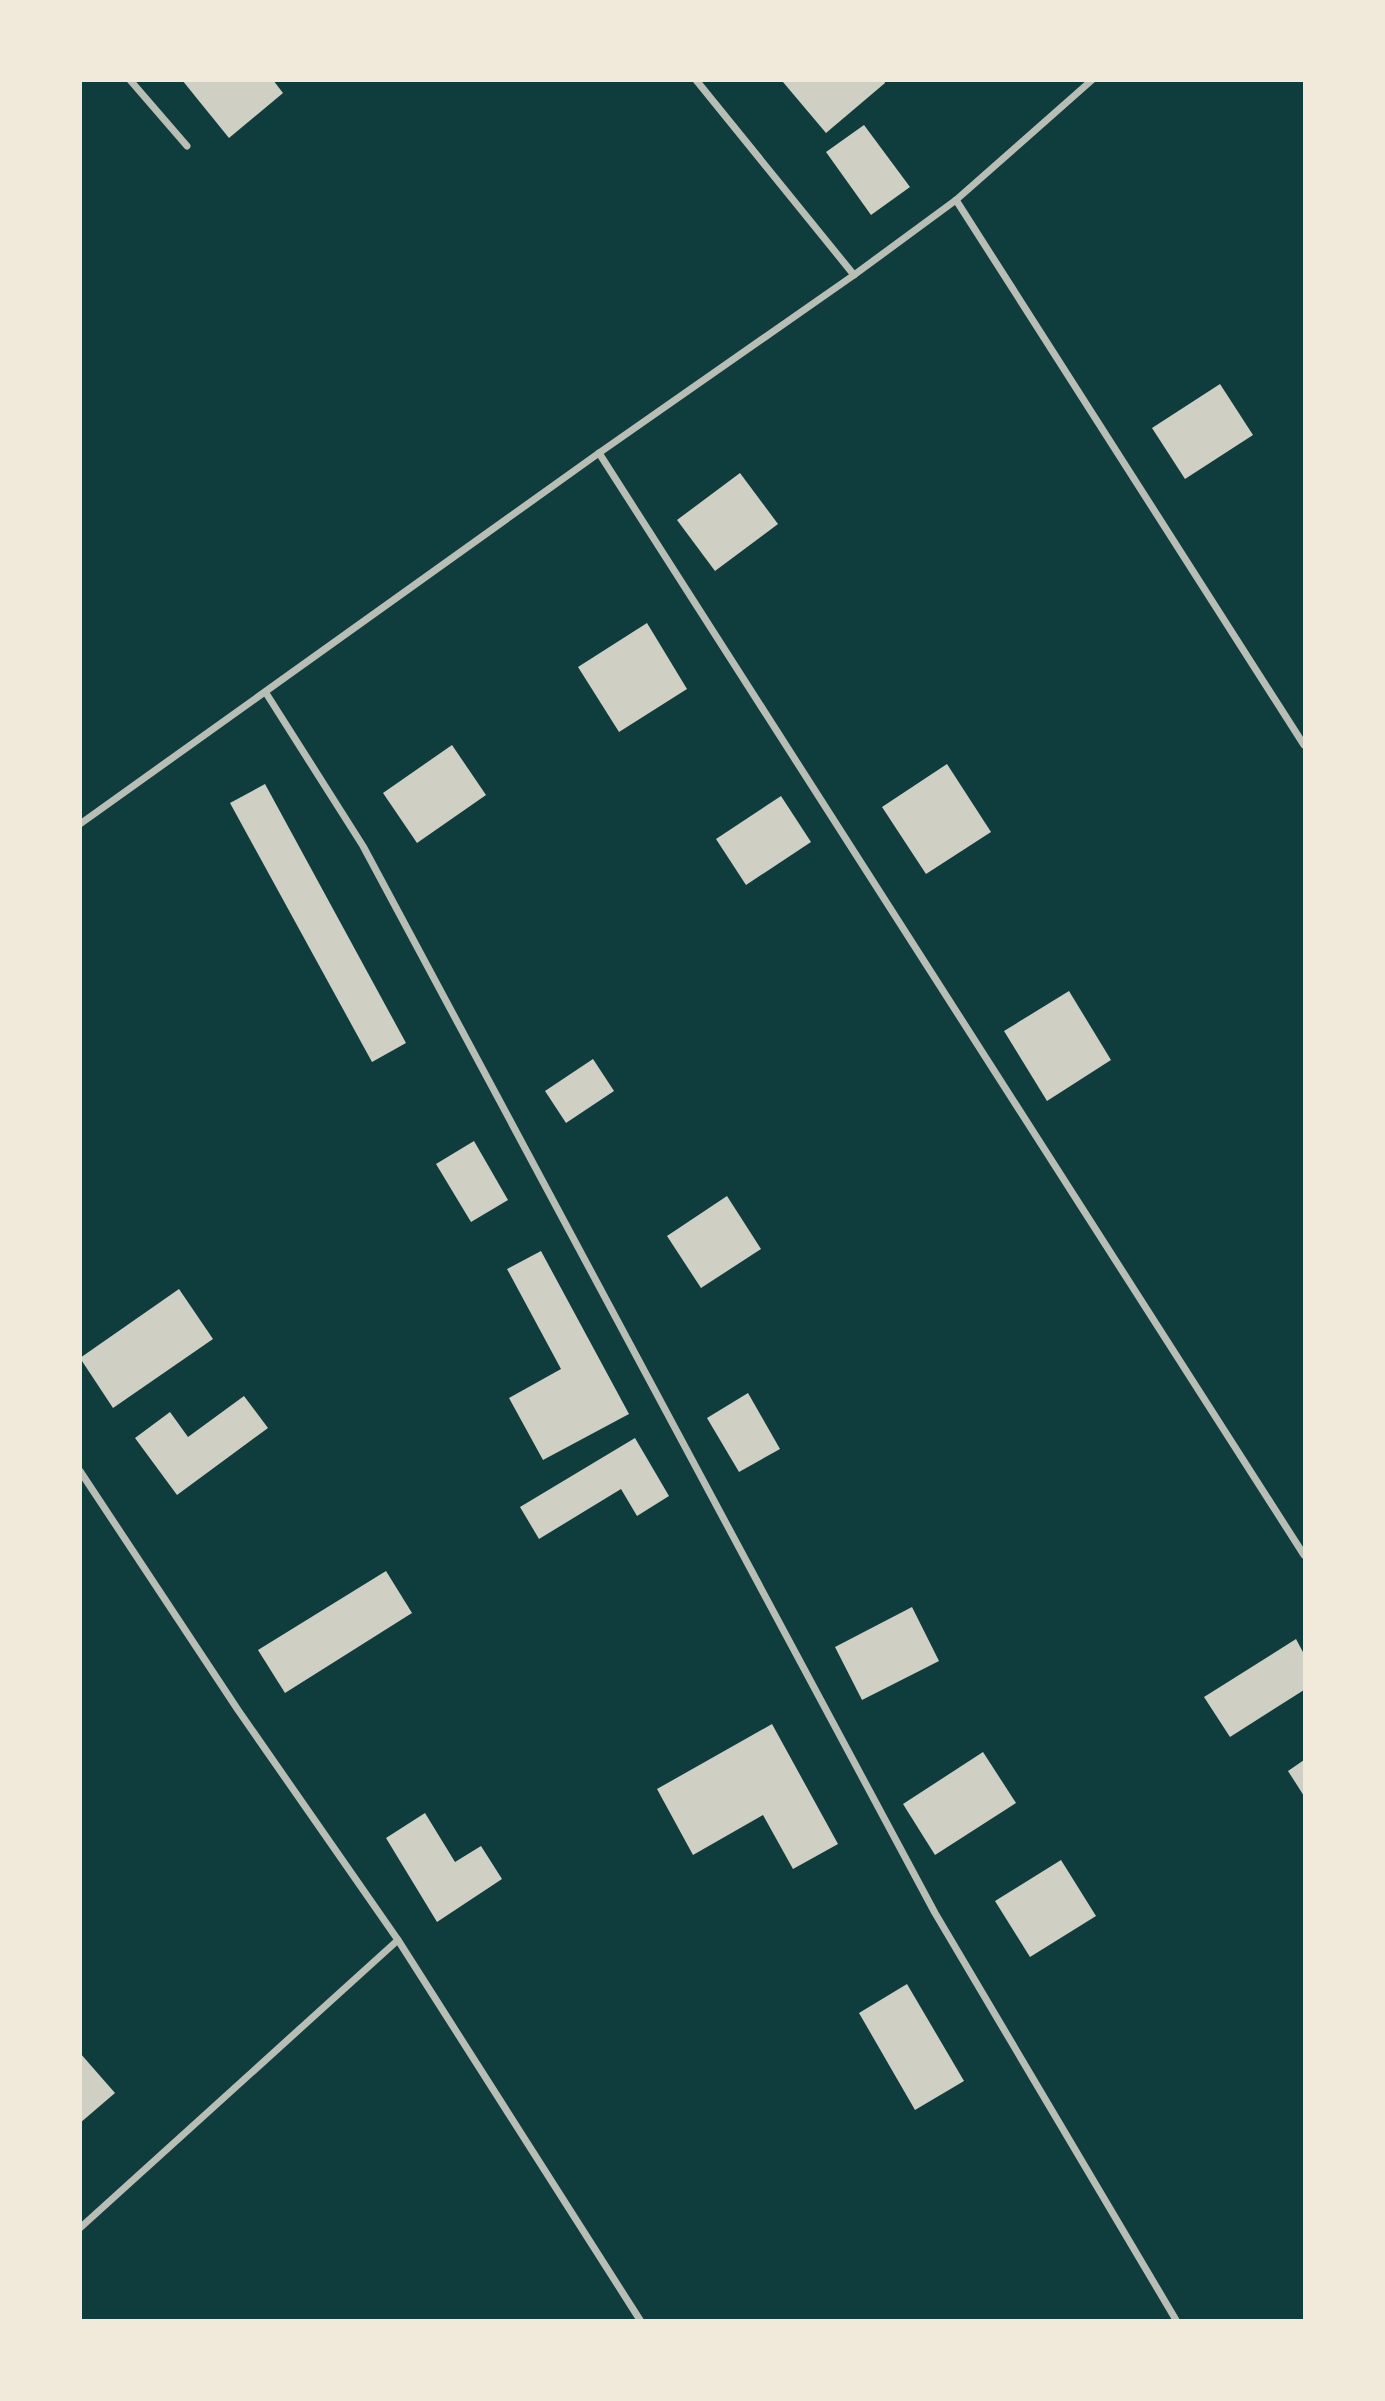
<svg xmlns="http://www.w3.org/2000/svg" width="1385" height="2401" font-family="'DM Sans',sans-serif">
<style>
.building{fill:#cfcfc3}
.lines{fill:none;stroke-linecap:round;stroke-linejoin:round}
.minor{stroke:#b8beb3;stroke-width:7}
</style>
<rect width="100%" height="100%" fill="#0f3d3e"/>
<g class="building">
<polygon points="182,80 273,80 283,93 229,138"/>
<polygon points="785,80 884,80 885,83 826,133 783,82"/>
<polygon points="864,125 910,187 871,215 826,152"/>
<polygon points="1220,384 1253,435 1185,479 1152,428"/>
<polygon points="740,473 778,524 715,571 677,520"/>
<polygon points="647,623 687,689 619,732 578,667"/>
<polygon points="452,745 486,795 417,843 383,793"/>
<polygon points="947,764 991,832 926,874 882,807"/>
<polygon points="265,784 406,1043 372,1062 230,803"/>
<polygon points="781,796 811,842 746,885 716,839"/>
<polygon points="1069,991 1111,1060 1047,1101 1004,1031"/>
<polygon points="593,1059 614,1091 566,1123 545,1091"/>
<polygon points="474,1141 508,1200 471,1222 436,1164"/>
<polygon points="727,1196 761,1249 701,1288 667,1236"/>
<polygon points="541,1251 629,1414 543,1460 509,1398 561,1369 507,1269"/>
<polygon points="179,1289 213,1339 113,1408 80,1358"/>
<polygon points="748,1393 780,1449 739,1472 707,1418"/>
<polygon points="244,1396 268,1428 177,1495 135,1438 170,1412 188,1437"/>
<polygon points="635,1438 669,1496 637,1516 621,1489 539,1539 520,1507"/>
<polygon points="386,1571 412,1613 285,1693 258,1650"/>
<polygon points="912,1607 939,1661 862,1700 835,1647"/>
<polygon points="1296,1639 1304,1654 1304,1690 1230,1737 1204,1697"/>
<polygon points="772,1724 838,1844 793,1869 763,1815 693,1855 657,1789"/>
<polygon points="983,1752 1016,1803 935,1855 903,1804"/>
<polygon points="1304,1760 1304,1796 1288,1771"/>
<polygon points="425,1813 455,1862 481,1846 502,1879 437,1922 386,1838"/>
<polygon points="1061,1860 1096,1916 1030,1957 995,1901"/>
<polygon points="907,1984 964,2081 915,2110 859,2013"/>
<polygon points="80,2053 115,2093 80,2123"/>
</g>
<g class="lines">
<g class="minor">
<polyline points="130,80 187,146"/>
<polyline points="696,80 854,275"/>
<polyline points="956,200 1304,745"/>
<polyline points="599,453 1304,1555"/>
<polyline points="266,693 363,846 935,1913 1176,2320"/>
<polyline points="80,824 599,453 854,275 956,200 1092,80"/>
<polyline points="80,1471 238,1710 398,1940 640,2320"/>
<polyline points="80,2228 398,1940"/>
</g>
</g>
<rect width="1385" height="2401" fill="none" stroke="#f1e9da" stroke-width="164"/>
</svg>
